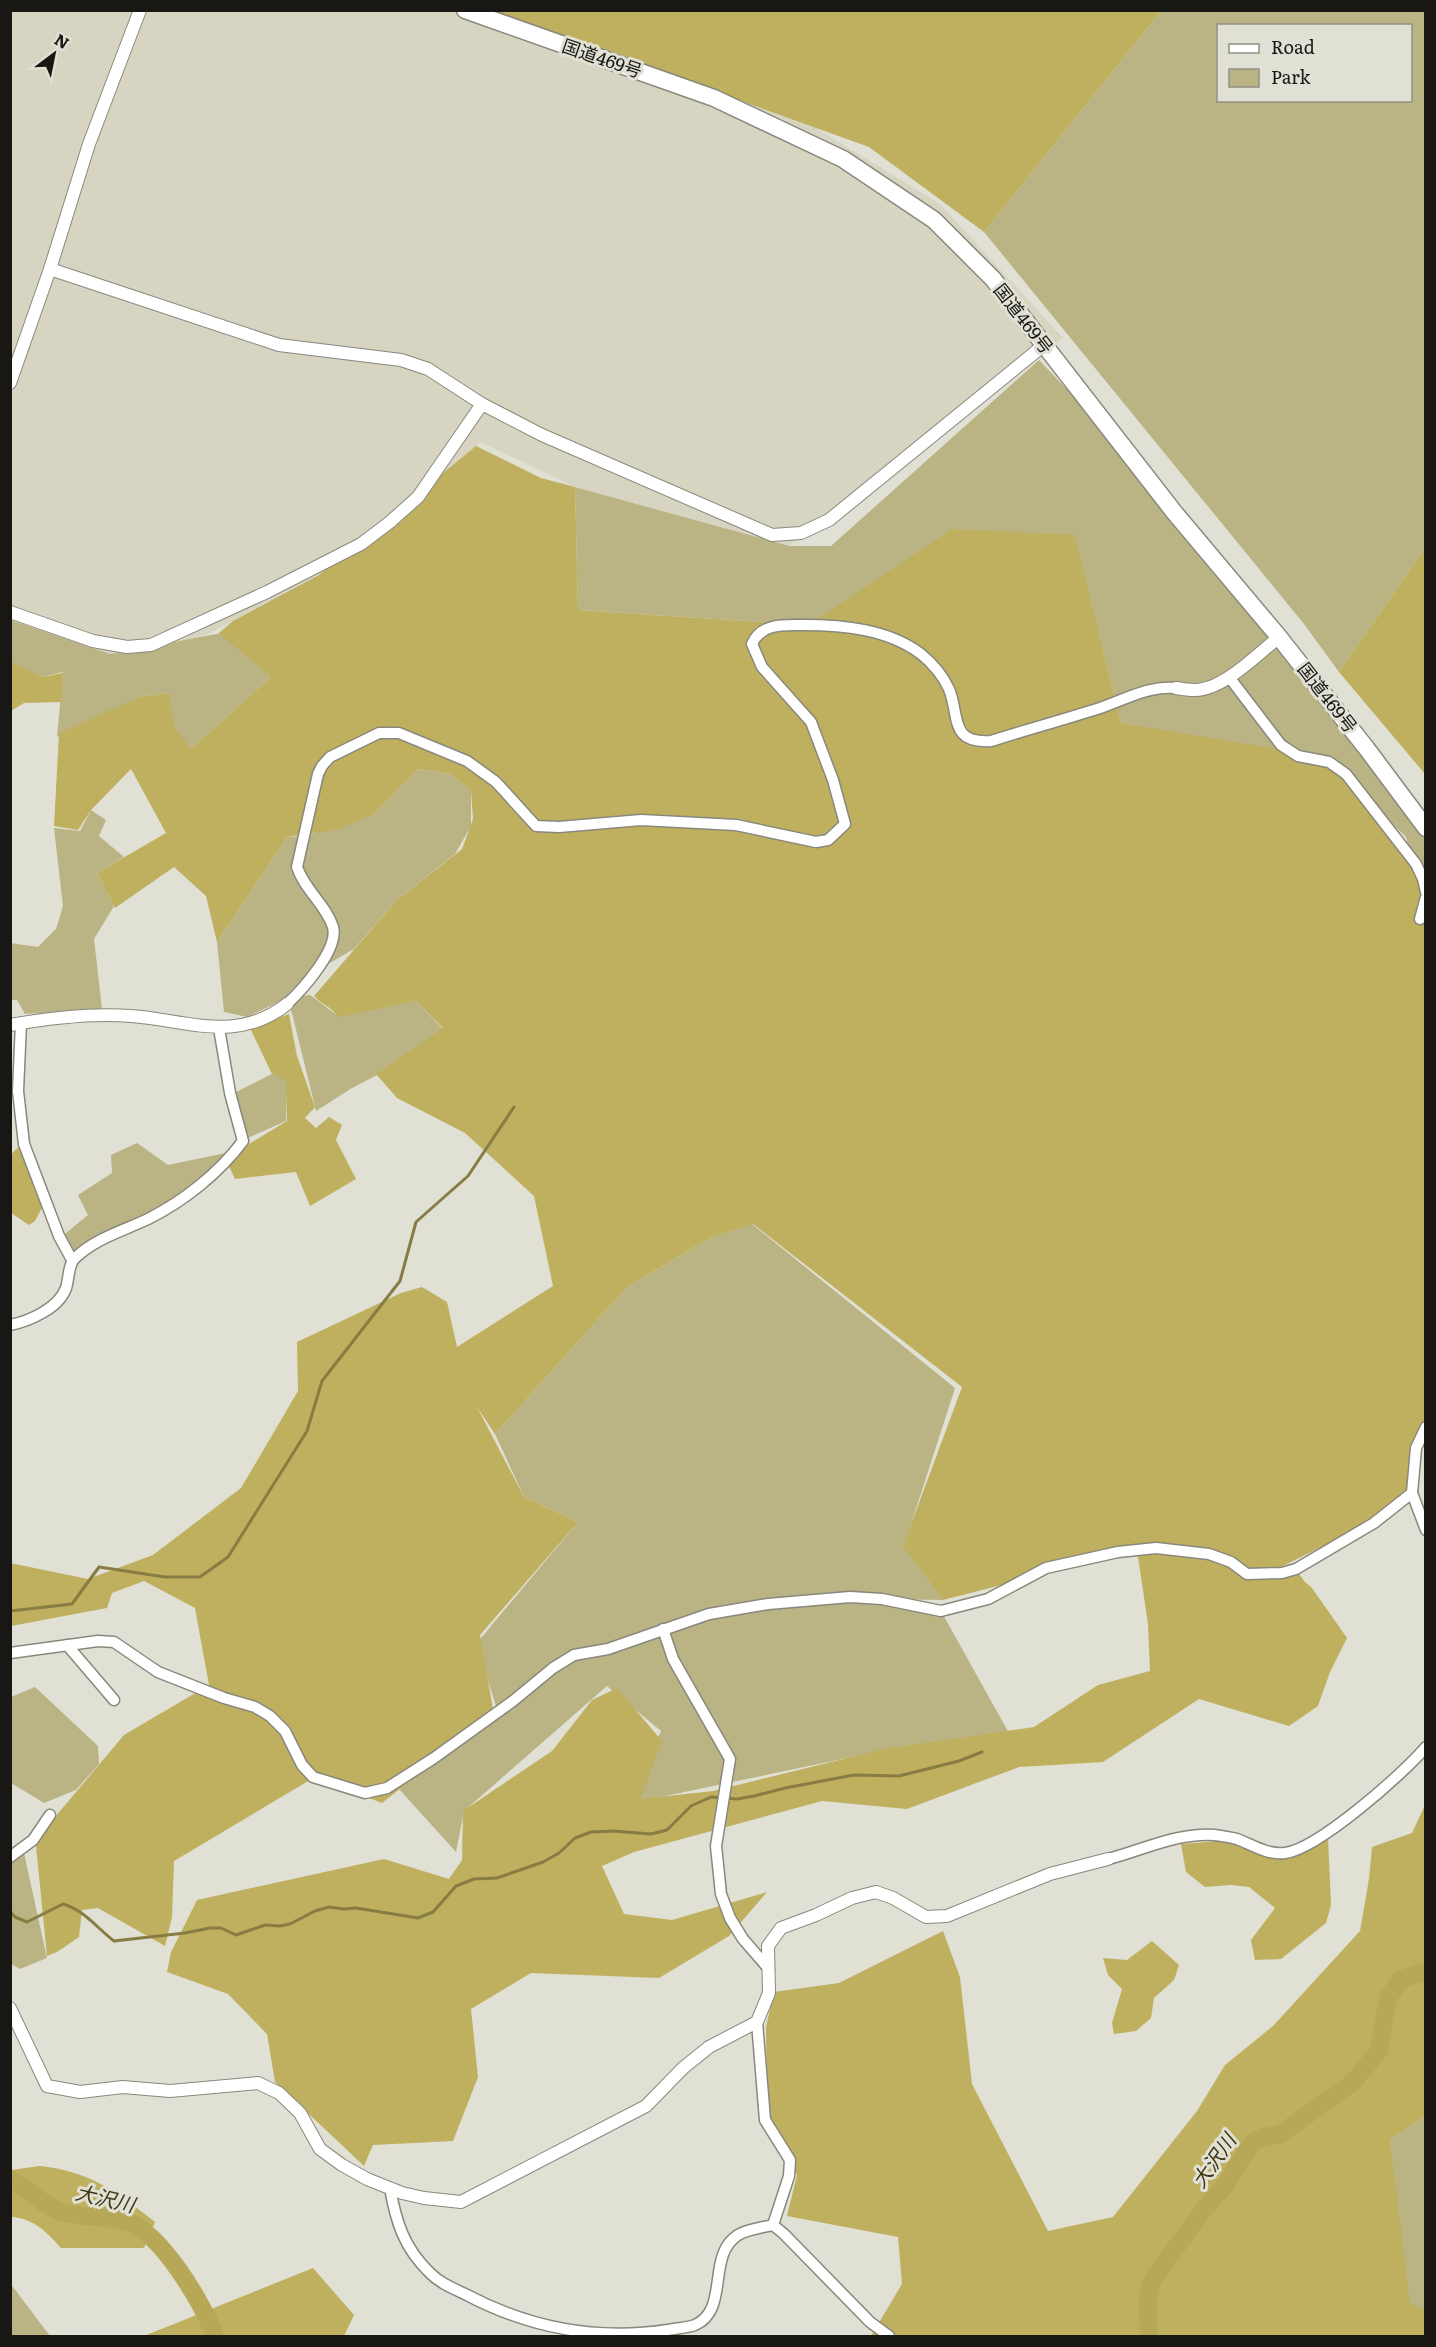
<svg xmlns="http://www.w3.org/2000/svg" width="1436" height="2347" font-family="Literata,'Noto Sans JP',serif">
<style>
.built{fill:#d7d4c1}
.green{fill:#bab384;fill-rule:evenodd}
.forest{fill:#beb05e}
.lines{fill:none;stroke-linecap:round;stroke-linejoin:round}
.stream{stroke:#877c42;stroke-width:3}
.river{stroke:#b6a856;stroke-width:18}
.minor-casing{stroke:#89887d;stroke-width:13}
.tertiary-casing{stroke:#89887d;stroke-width:14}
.trunk-casing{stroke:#89887d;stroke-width:19}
.minor{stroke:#fff;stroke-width:10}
.tertiary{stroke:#fff;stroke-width:12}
.trunk{stroke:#fff;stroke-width:16}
.labels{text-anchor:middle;stroke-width:6;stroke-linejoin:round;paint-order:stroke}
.street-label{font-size:18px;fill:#181713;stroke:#e1e0d4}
.water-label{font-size:20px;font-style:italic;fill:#3d3713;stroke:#e1e0d4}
</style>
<rect width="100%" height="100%" fill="#e1e0d4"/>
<polygon class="built" points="11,11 532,11 798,117 940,204 1063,338 789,546 575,487 481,442 368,550 137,671 11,624"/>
<g class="green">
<path d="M1161,11H1425V548L1339,672L1304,624L984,232ZM1218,26H1410V100H1218Z"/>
<polygon points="1039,360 1129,455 1425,829 1425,903 1406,837 1329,762 1121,723 1075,536 808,625 578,610 575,487 789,546 831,546"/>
<polygon points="10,620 110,654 222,633 271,677 190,750 174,726 168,693 140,697 57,737 63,672 43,677 11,665"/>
<polygon points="418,769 451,774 471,791 471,826 455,854 397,900 354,949 304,978 281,1001 247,1017 224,1012 217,942 287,837 306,836 374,814"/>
<polygon points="91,810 106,820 99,836 124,857 97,873 114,906 94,939 102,1009 25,1014 17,1000 11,1000 10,943 38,947 56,929 63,906 54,828 80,831"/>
<polygon points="310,995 337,1015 416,1001 443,1029 381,1073 352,1088 316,1111 290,1005 302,996"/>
<polygon points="272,1074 287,1079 286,1121 241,1141 234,1093"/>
<polygon points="137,1143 168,1165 235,1151 187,1195 73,1258 60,1238 88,1215 78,1195 112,1173 111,1155"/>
<polygon points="752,1224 955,1388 904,1546 943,1600 881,1599 941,1611 1010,1735 900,1747 627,1804 661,1731 607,1686 464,1811 456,1852 399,1789 498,1712 476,1644 578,1522 524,1497 495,1434 627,1287 710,1238"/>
<polygon points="35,1687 98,1746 99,1764 76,1790 44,1803 11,1783 11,1697"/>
<polygon points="24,1853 47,1958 20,1969 11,1964 10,1862"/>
<polygon points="1425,2116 1425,2319 1407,2312 1390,2140"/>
<polygon points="10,2283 50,2336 11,2336"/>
</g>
<g class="forest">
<polygon points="490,11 1161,11 984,232 869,147"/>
<path d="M476,446L541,478L575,487L578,610L808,625L952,529L1075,535L1121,723L1288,751L1346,774L1416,864L1426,899L1425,1432L1416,1448L1415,1500L1259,1578L1296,1569L1304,1581L1312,1588L1347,1638L1330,1672L1318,1706L1289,1726L1199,1699L1103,1762L1019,1767L907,1809L822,1801L634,1852L602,1866L624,1914L672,1920L767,1892L729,1936L659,1978L531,1973L471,2009L478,2077L453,2141L373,2145L364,2166L275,2082L267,2034L228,1994L167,1972L171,1952L197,1900L384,1859L449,1879L462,1860L463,1811L552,1751L592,1700L617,1688L662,1741L640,1799L713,1791L884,1749L1034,1727L1098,1685L1150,1671L1148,1624L1137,1550L943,1600L903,1546L962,1387L753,1224L710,1238L627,1287L495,1434L477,1407L524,1497L578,1522L480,1635L494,1715L382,1803L315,1777L174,1861L172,1917L165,1946L98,1908L82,1910L79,1937L57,1952L47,1956L36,1846L55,1817L124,1735L209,1685L195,1608L144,1581L112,1593L107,1608L11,1626L10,1563L88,1579L153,1555L241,1488L298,1391L297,1342L401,1293L422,1287L447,1302L457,1347L553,1286L534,1196L465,1133L397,1098L377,1075H375L443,1028L416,1001L338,1017C331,1006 322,1005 314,996L397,900L462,849L473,819L471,791L451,774L418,769L374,814L337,830L287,837L217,942L206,896L174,867L115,908L97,873L166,833L131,769L91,810L78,830L54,826L59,733L140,697L169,693L174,726L191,749L271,677L219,633L233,621L319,575Z"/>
<polygon points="1425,548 1425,774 1339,672"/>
<polygon points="11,662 43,677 63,673 61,702 24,703 11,711"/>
<polygon points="289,1014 297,1056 315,1107 305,1118 316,1128 329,1117 342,1125 336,1140 356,1179 310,1206 296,1172 235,1179 227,1162 249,1144 287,1121 286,1080 272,1074 250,1028"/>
<polygon points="20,1146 45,1202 35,1221 29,1225 11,1213 10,1155"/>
<polygon points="1425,1805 1425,2116 1390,2140 1410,2303 1425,2310 1425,2336 871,2336 902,2284 898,2237 787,2216 797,2175 767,2123 766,2027 774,1992 839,1983 943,1931 960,1977 972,2084 1048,2231 1113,2217 1197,2111 1225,2065 1273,2026 1360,1931 1369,1879 1372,1847 1412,1833"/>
<polygon points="1328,1838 1331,1905 1326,1923 1281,1959 1255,1960 1251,1940 1275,1908 1249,1887 1231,1885 1205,1887 1186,1872 1181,1844 1220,1841 1272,1854"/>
<polygon points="1152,1941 1179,1965 1174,1980 1154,1998 1151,2018 1136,2031 1114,2034 1112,2023 1122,1989 1108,1975 1103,1958 1127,1960"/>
<path d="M40,2166C92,2172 115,2191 155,2222L144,2248H61C47,2232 33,2218 11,2217V2170Z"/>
<polygon points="313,2268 354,2315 344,2336 144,2336"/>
</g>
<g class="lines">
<g class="stream">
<polyline points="10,1611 72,1604 99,1567 165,1577 200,1577 228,1557 307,1431 322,1381 400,1281 416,1222 468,1176 514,1107"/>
<path d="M10,1911L15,1917L27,1922L63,1904C84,1910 97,1928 114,1941L185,1933L210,1928H221L236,1935L265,1925L280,1926L290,1924L315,1911L329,1907L344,1909L356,1908L418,1918L433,1912L456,1886L474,1879L497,1878L543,1862L559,1853L575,1838L591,1832L613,1831L651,1834L667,1830L691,1806L711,1797L737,1799L754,1796L785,1788L854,1775L899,1776L959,1761L982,1752"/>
</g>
<g class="river">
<path d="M10,2179C26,2188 40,2202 56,2210C72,2218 109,2216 128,2222C161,2233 204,2305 215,2336"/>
<polyline points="1149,2336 1148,2295 1153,2279 1205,2208 1225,2186 1251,2144 1263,2137 1279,2135 1352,2083 1379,2051 1388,1998 1401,1979 1426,1971"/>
</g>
<g class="minor-casing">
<g id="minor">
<polyline points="1229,677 1281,745 1298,756 1329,762 1346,774 1416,864 1423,879 1426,892"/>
<polyline points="1420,919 1426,897"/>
<path d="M287,1004C303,989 339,949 333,927C326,905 304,889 297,867L318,774L322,766L330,757L379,733H399L467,761L496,782L536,826L559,827L641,820L736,825L816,842L828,840L845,824L833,780L811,722L762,667L752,644C761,623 783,625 803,625C843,625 888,629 921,654C932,663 943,676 949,689C960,716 949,744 991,741C1026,730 1062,720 1097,709C1122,701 1149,685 1176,688"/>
<polyline points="21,1023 18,1091 24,1144 59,1236 72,1260"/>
<path d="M10,1325C30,1321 59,1308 66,1288C69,1279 68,1265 75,1258C96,1238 123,1231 148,1219C184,1201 219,1173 243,1141L230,1093L219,1028"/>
<polyline points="1426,1427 1416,1448 1412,1493 1426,1530"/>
<polyline points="663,1629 673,1659 730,1759 716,1846 721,1894 730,1918 743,1939 769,1969"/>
<polyline points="67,1645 114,1700"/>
<polyline points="10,1653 98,1641 114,1642 158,1672 224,1698 255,1707 270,1716 285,1731 302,1765 313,1777 365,1793 387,1788 434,1758 513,1701 553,1668 574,1655 608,1649 709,1614 768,1604 850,1597 882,1599 941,1611 988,1599 1046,1568 1118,1552 1156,1548 1209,1554 1231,1562 1247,1574 1282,1573 1296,1569 1374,1523 1412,1493"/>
<polyline points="10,1857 33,1840 50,1815"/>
<path d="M1108,1859C1143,1850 1178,1832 1215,1835C1222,1836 1230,1837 1237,1839C1253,1845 1267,1855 1285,1853C1318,1849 1403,1774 1426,1747"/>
<polyline points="757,2022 765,2120 790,2160 789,2176 773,2225"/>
<path d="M390,2188C396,2222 404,2248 430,2273C440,2283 452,2288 465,2294C529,2328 596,2341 668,2330C676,2328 687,2328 695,2325C730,2310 706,2255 738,2235C748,2229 761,2228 773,2225L784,2234L870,2322L889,2336"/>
</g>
</g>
<g class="tertiary-casing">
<g id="tertiary">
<polyline points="50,269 279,345 401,360 428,369 482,404 542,435 772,535 801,533 829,520 1044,345"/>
<polyline points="10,383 50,269 89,144 140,10"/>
<polyline points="10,612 93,641 127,647 151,645 267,592 361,544 390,522 418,497 482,404"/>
<path d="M1176,688C1182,689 1189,690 1195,690C1223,690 1258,654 1279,637"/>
<path d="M10,1025C49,1018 92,1013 131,1016C187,1020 237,1044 287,1004"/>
<polyline points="10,2008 47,2086 80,2092 123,2087 170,2091 258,2083 279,2093 300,2113 320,2149 342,2165 367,2179 402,2193 424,2198 461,2202 646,2106 683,2068 709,2047 757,2022 769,1993 768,1946 781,1928 816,1915 852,1898 876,1892 893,1898 926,1917 947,1916 1050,1874 1108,1859"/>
</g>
</g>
<g class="trunk-casing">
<polyline id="trunk" points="465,10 714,98 843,159 934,220 993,279 1174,512 1279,637 1367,749 1426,828"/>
</g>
<use href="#minor" class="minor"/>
<use href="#tertiary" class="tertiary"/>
<use href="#trunk" class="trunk"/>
</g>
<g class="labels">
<g class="street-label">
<text transform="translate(602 59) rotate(19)" y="6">国道469号</text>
<text transform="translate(1023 319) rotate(52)" y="6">国道469号</text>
<text transform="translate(1327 698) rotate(52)" y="6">国道469号</text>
</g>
<g class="water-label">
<text transform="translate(1214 2161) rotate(-55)" y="7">大沢川</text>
<text transform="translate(105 2199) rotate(13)" y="7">大沢川</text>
</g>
</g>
<rect width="1436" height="2347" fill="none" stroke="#181713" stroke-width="24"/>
<rect x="1217" y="24" width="195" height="78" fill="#e1e0d4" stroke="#919087" stroke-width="1.5"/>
<rect x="1229" y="44" width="30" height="9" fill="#ffffff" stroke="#919087" stroke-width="1.5"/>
<text x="1271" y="54" font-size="18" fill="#181713">Road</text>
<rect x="1229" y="69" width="30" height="18" fill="#bab384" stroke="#919087" stroke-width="1.5"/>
<text x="1271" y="84" font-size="18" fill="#181713">Park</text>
<g transform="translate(54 54) rotate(32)" stroke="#e1e0d4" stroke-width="4.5" paint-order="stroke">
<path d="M0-4.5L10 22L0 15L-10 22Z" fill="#181713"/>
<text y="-9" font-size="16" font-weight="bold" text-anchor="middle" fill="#181713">N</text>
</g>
</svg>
